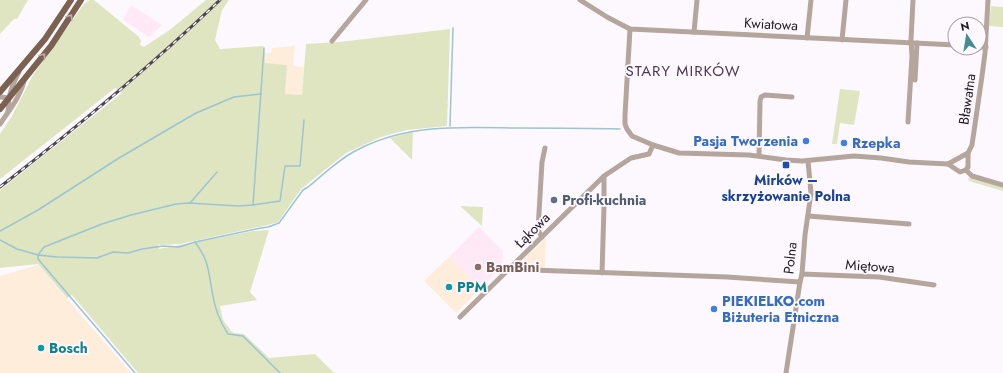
<svg xmlns="http://www.w3.org/2000/svg" width="1003" height="373" font-family="Jost,sans-serif">
<style>
.commercial{fill:#ffe9f7}
.industrial{fill:#ffeddc}
.green{fill:#dee5c0}
.lines{fill:none;stroke-linecap:round;stroke-linejoin:round}
.stream{stroke:#9ac5d2;stroke-width:1.5}
.minor{stroke:#b5a69d;stroke-width:5}
.major{stroke:#7b6150;stroke-width:6}
.rail-casing{stroke:#4c464f;stroke-width:3}
.rail{stroke:#fdf8fe;stroke-width:1.5;stroke-dasharray:4.5;stroke-linecap:butt}
.oneway{stroke:#bcaca7}
.shop-dot{fill:#3f7fe0;stroke:#fdf8fe;stroke-width:1.5}
.transit-dot{fill:#1a4fb4;stroke:#fdf8fe;stroke-width:1.5}
.service-dot{fill:#5c6f8a;stroke:#fdf8fe;stroke-width:1.5}
.education-dot{fill:#8d6e63;stroke:#fdf8fe;stroke-width:1.5}
.culture-dot{fill:#0f9aa8;stroke:#fdf8fe;stroke-width:1.5}
.labels{text-anchor:middle;stroke-width:3.5;stroke-linejoin:round;paint-order:stroke}
.street-label{font-size:14px;fill:#221b25;stroke:#fdf8fe}
.shop-label{font-size:14px;font-weight:bold;fill:#366cbe;stroke:#fdf8fe;text-anchor:start}
.transit-label{font-size:14px;font-weight:bold;fill:#164399;stroke:#fdf8fe}
.service-label{font-size:14px;font-weight:bold;fill:#4e5e75;stroke:#fdf8fe;text-anchor:start}
.education-label{font-size:14px;font-weight:bold;fill:#785e54;stroke:#fdf8fe;text-anchor:start}
.culture-label{font-size:14px;font-weight:bold;fill:#0d838f;stroke:#fdf8fe;text-anchor:start}
.neighbourhood-label{font-size:15px;letter-spacing:1px;fill:#4a394f;stroke:#fdf8fe}
</style>
<rect width="100%" height="100%" fill="#fdf8fe"/>
<g class="commercial">
<polygon points="131,5 148,16 162,25 149,37 123,20"/>
<polygon points="479,227 503,251 502,267 481,288 449,257"/>
</g>
<g class="industrial">
<polygon points="295,46 293,66 304,67 302,95 285,94 265,63 265,53 271,53 272,48"/>
<polygon points="546,237 545,269 516,267"/>
<polygon points="449,257 481,288 456,313 424,281"/>
<polygon points="38,265 93,329 131,373 0,373 0,276"/>
</g>
<g class="green">
<polygon points="0,0 28,0 17,19 14,19 0,34"/>
<polygon points="90,0 94,0 139,37 141,41 140,45 144,47 171,29 206,0 229,0 222,10 215,40 220,49 263,46 265,53 265,63 287,65 285,94 302,95 306,44 339,42 450,29 447,126 407,130 381,137 346,153 301,189 278,222 268,225 180,244 160,245 158,244 159,249 253,231 269,230 250,292 257,300 220,306 223,320 231,331 234,333 244,334 269,358 315,354 334,373 138,373 72,295 67,298 38,264 0,268 0,190 122,93 115,88 0,179 0,134 12,116 33,75 84,4"/>
<polygon points="991,6 1003,7 1003,27 989,26"/>
<polygon points="840,89 860,91 854,125 840,123 837,144 832,144"/>
<polygon points="413,132 412,160 390,138"/>
<polygon points="969,178 1003,186 1003,191 972,182 968,180"/>
<polygon points="460,206 483,207 482,226"/>
</g>
<g class="lines">
<g class="stream">
<polyline points="450,126 453,28"/>
<polyline points="190,203 217,172"/>
<polyline points="253,205 280,201 285,166 300,166 304,120"/>
<polyline points="0,231 38,210 119,158 196,113 234,97 261,94"/>
<polyline points="0,240 17,249 38,255 44,247 102,224 131,215 176,204 189,203 238,206 253,205 264,48"/>
<path d="M195,242C209,261 208,269 212,291C214,305 220,322 228,334L243,336L280,373"/>
<path d="M135,373L38,259V255L57,257L97,258L113,252L128,253L142,249L163,246L179,247L195,242L261,228L268,227L279,223L303,190L308,187C324,174 340,158 359,149C408,124 460,127 513,128C549,128 584,128 620,129"/>
</g>
<g class="minor">
<polyline points="580,0 607,17 630,29 955,45"/>
<polyline points="630,29 625,115 625,124 627,129 632,136 653,145 679,153 749,155 786,160 802,161 854,156 881,158 909,162 948,164 960,172 966,170 968,167 968,153 972,145 982,76 985,53 988,0"/>
<polyline points="694,32 697,0"/>
<polyline points="807,38 811,0"/>
<polyline points="842,40 846,0"/>
<polyline points="332,41 366,0"/>
<polyline points="979,47 986,47"/>
<polyline points="915,80 917,43"/>
<polyline points="0,97 9,98"/>
<path d="M8,111C9,106 8,102 9,98C11,89 15,79 19,72"/>
<polyline points="908,122 912,56 911,40 913,0"/>
<path d="M0,124C10,109 21,96 25,78"/>
<polyline points="759,155 760,101 761,97 765,95 792,97"/>
<polyline points="948,164 968,153"/>
<polyline points="966,170 972,176 1003,185"/>
<polyline points="808,216 909,224"/>
<polyline points="542,237 538,230 542,162 545,148"/>
<polyline points="511,266 513,268 532,270 727,277 800,282"/>
<polyline points="602,273 604,207 604,176"/>
<polyline points="802,274 879,277 934,285"/>
<polyline points="460,317 604,176 631,158 649,154 653,145"/>
<polyline points="786,373 800,282 802,274 805,235 811,193 808,161"/>
</g>
<g class="major">
<polyline points="0,92 45,39 71,0"/>
<polyline points="0,109 51,46 81,0"/>
</g>
<g class="rail-casing">
<path id="rail" d="M0,187C76,128 150,67 220,0"/>
</g>
<use href="#rail" class="rail"/>
</g>
<defs><path id="oneway-chevron" d="M-2-3.5L2.5 0L-2 3.5" fill="none" stroke-width="1.6" stroke-linecap="round" stroke-linejoin="round"/></defs>
<g class="oneway">
<use href="#oneway-chevron" transform="translate(70 17) rotate(-56)"/>
<use href="#oneway-chevron" transform="translate(43 56) rotate(-52)"/>
</g>
<g class="shop-dot">
<circle cx="806" cy="141" r="4"/>
<circle cx="844" cy="143" r="4"/>
<circle cx="714" cy="309" r="4"/>
</g>
<rect class="transit-dot" x="782" y="161" width="8" height="8" rx="2"/>
<circle class="service-dot" cx="554" cy="200" r="4"/>
<circle class="education-dot" cx="478" cy="267" r="4"/>
<g class="culture-dot">
<circle cx="449" cy="287" r="4"/>
<circle cx="41" cy="348" r="4"/>
</g>
<g class="labels">
<g class="street-label">
<text transform="translate(771 24) rotate(3)" y="5">Kwiatowa</text>
<text transform="translate(967 99) rotate(-82)" y="5">Bławatna</text>
<text transform="translate(532 230) rotate(-45)" y="5">Łąkowa</text>
<text transform="translate(790 258) rotate(-84)" y="5">Polna</text>
<text transform="translate(870 266) rotate(4)" y="5">Miętowa</text>
</g>
<g class="shop-label">
<text x="798" y="146" text-anchor="end">Pasja Tworzenia</text>
<text x="852" y="148">Rzepka</text>
<text x="722" y="306">PIEKIELKO.com<tspan x="722" dy="16">Biżuteria Etniczna</tspan></text>
</g>
<g class="transit-label">
<text x="786" y="185">Mirków –<tspan x="786" dy="16">skrzyżowanie Polna</tspan></text>
</g>
<g class="service-label">
<text x="562" y="205">Profi-kuchnia</text>
</g>
<g class="education-label">
<text x="486" y="272">BamBini</text>
</g>
<g class="culture-label">
<text x="457" y="292">PPM</text>
<text x="49" y="353">Bosch</text>
</g>
<g class="neighbourhood-label">
<text x="683" y="76">STARY MIRKÓW</text>
</g>
</g>
<g transform="translate(967 36) rotate(348)"><circle r="19" fill="#fdf8fe" stroke="#a5a0a7"/>
<path d="M0-3L7 15L0 10L-7 15Z" fill="#448b93"/>
<text y="-6" font-size="11" font-weight="bold" text-anchor="middle" fill="#221b25">N</text>
</g>
</svg>
